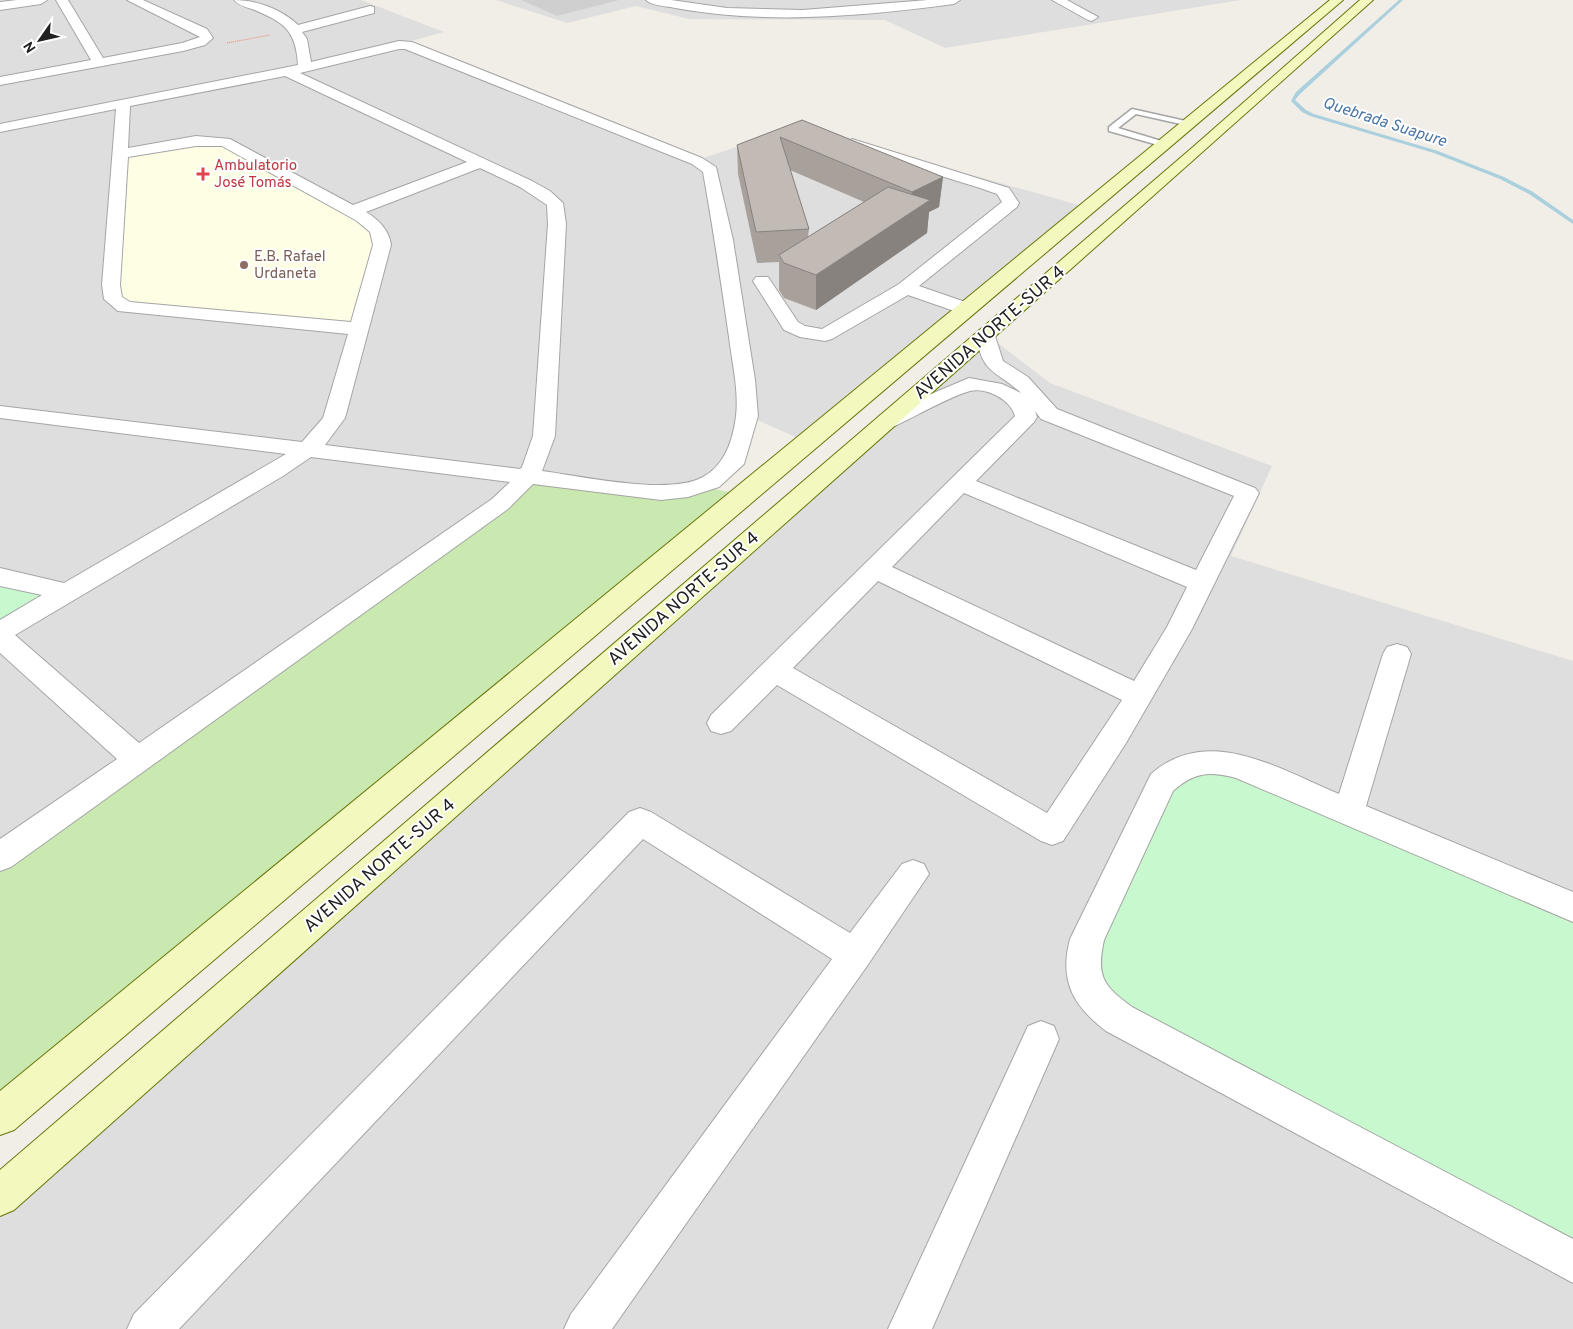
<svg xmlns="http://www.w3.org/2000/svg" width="1573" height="1329" font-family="Overpass,sans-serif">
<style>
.residential{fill:#dfdede}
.education{fill:#fdfee4}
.religious{fill:#cfcfcf}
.grass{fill:#cae9b0}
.park{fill:#c8f8cd}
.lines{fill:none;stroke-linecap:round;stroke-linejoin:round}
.stream{fill:#aacfdd;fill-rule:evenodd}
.lane-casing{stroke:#a5a5a5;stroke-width:3}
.street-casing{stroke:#a5a5a5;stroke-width:2}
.secondary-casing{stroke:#677709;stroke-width:2}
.path{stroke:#f58675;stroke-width:1;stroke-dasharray:1 1;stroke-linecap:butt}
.lane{fill:#fff;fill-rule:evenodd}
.street{fill:#fff;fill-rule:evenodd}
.secondary{fill:#f3f8bf;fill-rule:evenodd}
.wall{fill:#a7a09b;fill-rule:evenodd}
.shaded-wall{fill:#88827e}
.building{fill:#c2bab4;stroke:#88827e}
.health-dot{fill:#e0444e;stroke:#fff;stroke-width:2}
.education-dot{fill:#8d6e63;stroke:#fff;stroke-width:2}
.labels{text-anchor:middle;stroke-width:4;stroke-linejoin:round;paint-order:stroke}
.far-health-label{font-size:15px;fill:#be3a42;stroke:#fff;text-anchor:start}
.far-education-label{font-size:15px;fill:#785e54;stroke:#fff;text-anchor:start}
.far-water-label{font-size:16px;font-style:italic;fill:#4c77a6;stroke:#fff}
.street-label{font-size:18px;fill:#212121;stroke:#fff}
</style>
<rect width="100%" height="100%" fill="#f1eee8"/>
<g class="residential">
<polygon points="0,0 361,0 444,32 400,44 697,160 799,126 1089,208 807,442 748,416 733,464 0,857"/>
<polygon points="496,0 1241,0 945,48 885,20 689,19 636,6 567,23"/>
<polygon points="986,334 1050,383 1272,466 1231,556 1573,661 1573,1329 0,1329 0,1196"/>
</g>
<polygon class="education" points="216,140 378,230 358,329 125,307 111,285 120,154"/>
<polygon class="religious" points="521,0 619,0 557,16"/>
<polygon class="grass" points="529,476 636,492 700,486 743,495 0,1116 0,857"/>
<g class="park">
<polygon points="0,577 66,592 0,632"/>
<polygon points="1200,761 1573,907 1573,1262 1119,1019 1082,955 1162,783"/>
</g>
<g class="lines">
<polygon class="stream" points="1399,0 1403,0 1300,94 1295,100 1306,110 1314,114 1438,151 1504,177 1533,192 1573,220 1573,224 1529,194 1500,179 1434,153 1310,116 1302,112 1291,101 1296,92"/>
<g class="lane-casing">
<polygon id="lane" points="1132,109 1190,122 1194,124 1190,126 1136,114 1118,128 1168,143 1168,147 1165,147 1109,131 1109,127"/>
</g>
<g class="street-casing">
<g id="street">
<polygon points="17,0 47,0 41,4 0,10 0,2"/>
<polygon points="56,0 68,0 103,58 182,43 200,37 127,0 143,0 207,29 213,38 205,45 183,51 0,85 0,77 91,60"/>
<path d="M234,0C257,0 281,9 298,25L370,6L374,7V13L302,32L307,39L311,62L399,41L412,42L702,158L716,167L733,240L755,380L758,416L744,464L719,487L688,497L661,500L533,484L508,509L11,867L0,871V839L117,759L0,653V620L42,595L0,586V568L64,583L286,454L0,418V406L302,442L323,418L348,334L118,311L104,299L102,285L116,109L0,132V124L298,65C296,29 283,22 252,9C245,7 238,5 234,0ZM399,49H405L692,164L703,172C713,227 721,282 729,337C732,362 739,391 736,416C733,440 725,465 703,477C669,496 581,476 542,471L555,436L566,224L563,203L550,191L532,181L300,73ZM285,76L467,162L353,205L230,139L196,136L128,148L130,106ZM196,146H222L357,221L370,232L373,245L351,322L130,302L122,297L120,285L128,157ZM480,168L520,187L547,205L548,224L533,436L522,467L520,469L325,445L345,418L391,245C389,230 378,219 366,212ZM311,457L510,482L492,499L139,743L15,635L283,476Z"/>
<path d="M646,0H671L727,8L803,10L928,0H960L954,4C862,16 768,25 675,8C667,6 652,6 646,0Z"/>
<polygon points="1052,0 1067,0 1098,17 1092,21 1088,20"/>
<polygon points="852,139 1009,188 1019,203 1017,207 919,286 974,305 977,309 974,313 960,313 908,295 832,339 825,341 800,337 784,330 753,281 756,277 768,277 798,322 805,326 822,329 899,284 1002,202 997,194 980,188 847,147 844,144"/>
<path d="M986,328L993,330L1003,361L1028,377L1057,409L1255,488L1259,493L1192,629L1126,743L1063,841L1052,845L1041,841L777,685L731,731L721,734L711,731L707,723L711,715L1015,416C1011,400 987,387 970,391C949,397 916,416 895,426L887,428L879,426L876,421L879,416L969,378L1002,384L1021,393C995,369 982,375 976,334L979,330ZM1035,411L1041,419L1234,496L1196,570L976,481L1034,422L1037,417ZM964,493L1187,587L1167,627L1134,681L892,567ZM878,581L1122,700L1047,813L793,668Z"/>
<path d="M1397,644L1407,647L1411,654L1366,806L1573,892V922L1236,778C1209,771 1194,772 1173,791L1104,940C1096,976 1103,986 1132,1007L1573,1239V1283L1106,1031C1073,1006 1059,981 1070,939L1151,774C1209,723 1280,770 1339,794L1383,654L1387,647Z"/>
<polygon points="640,808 651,812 850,933 902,864 913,860 924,864 929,874 867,966 612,1329 564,1329 571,1314 832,959 643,839 179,1329 127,1329 134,1314 629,812"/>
<polygon points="1041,1021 1054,1026 1059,1039 932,1329 888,1329 1028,1026"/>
</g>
</g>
<g class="secondary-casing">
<g id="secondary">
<polygon points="1330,0 1343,0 14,1130 0,1135 0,1091"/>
<polygon points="1360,0 1373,0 14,1210 0,1216 0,1170 1193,147"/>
</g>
</g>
<polyline class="path" points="227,43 270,35"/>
<use href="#lane" class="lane"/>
<use href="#street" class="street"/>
<use href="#secondary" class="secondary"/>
</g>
<path class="wall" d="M802,120L943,177L939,207L929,212L927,233L816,310L784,298L779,290V262L757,263L738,174L737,145ZM790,170L864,202L808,237L809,229Z"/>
<polygon class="shaded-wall" points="943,177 939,207 929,212 927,233 816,310 816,275 910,213 912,192"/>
<g class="building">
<polygon points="802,120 943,177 912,192 780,137 809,229 756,232 737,145"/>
<polygon points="888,187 930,200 816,275 784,263 779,255"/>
</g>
<path class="health-dot" d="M200.5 166.5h5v5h5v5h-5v5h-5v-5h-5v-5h5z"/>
<circle class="education-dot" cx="244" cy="265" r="5"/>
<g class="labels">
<g class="far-health-label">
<text x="214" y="170">Ambulatorio<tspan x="214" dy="17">José Tomás</tspan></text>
</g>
<g class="far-education-label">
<text x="254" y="261">E.B. Rafael<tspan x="254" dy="17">Urdaneta</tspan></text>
</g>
<g class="far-water-label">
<text transform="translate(1385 121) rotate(18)" y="6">Quebrada Suapure</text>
</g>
<g class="street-label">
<text transform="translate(989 332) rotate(-41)" y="6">AVENIDA NORTE-SUR 4</text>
<text transform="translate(683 598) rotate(-41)" y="6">AVENIDA NORTE-SUR 4</text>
<text transform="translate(379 865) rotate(-41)" y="6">AVENIDA NORTE-SUR 4</text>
</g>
</g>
<g transform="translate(40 40) rotate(236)" stroke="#ffffff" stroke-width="4" paint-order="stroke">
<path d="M0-4L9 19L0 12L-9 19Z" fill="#212121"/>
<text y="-8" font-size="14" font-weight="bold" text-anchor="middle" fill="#212121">N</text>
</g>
</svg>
